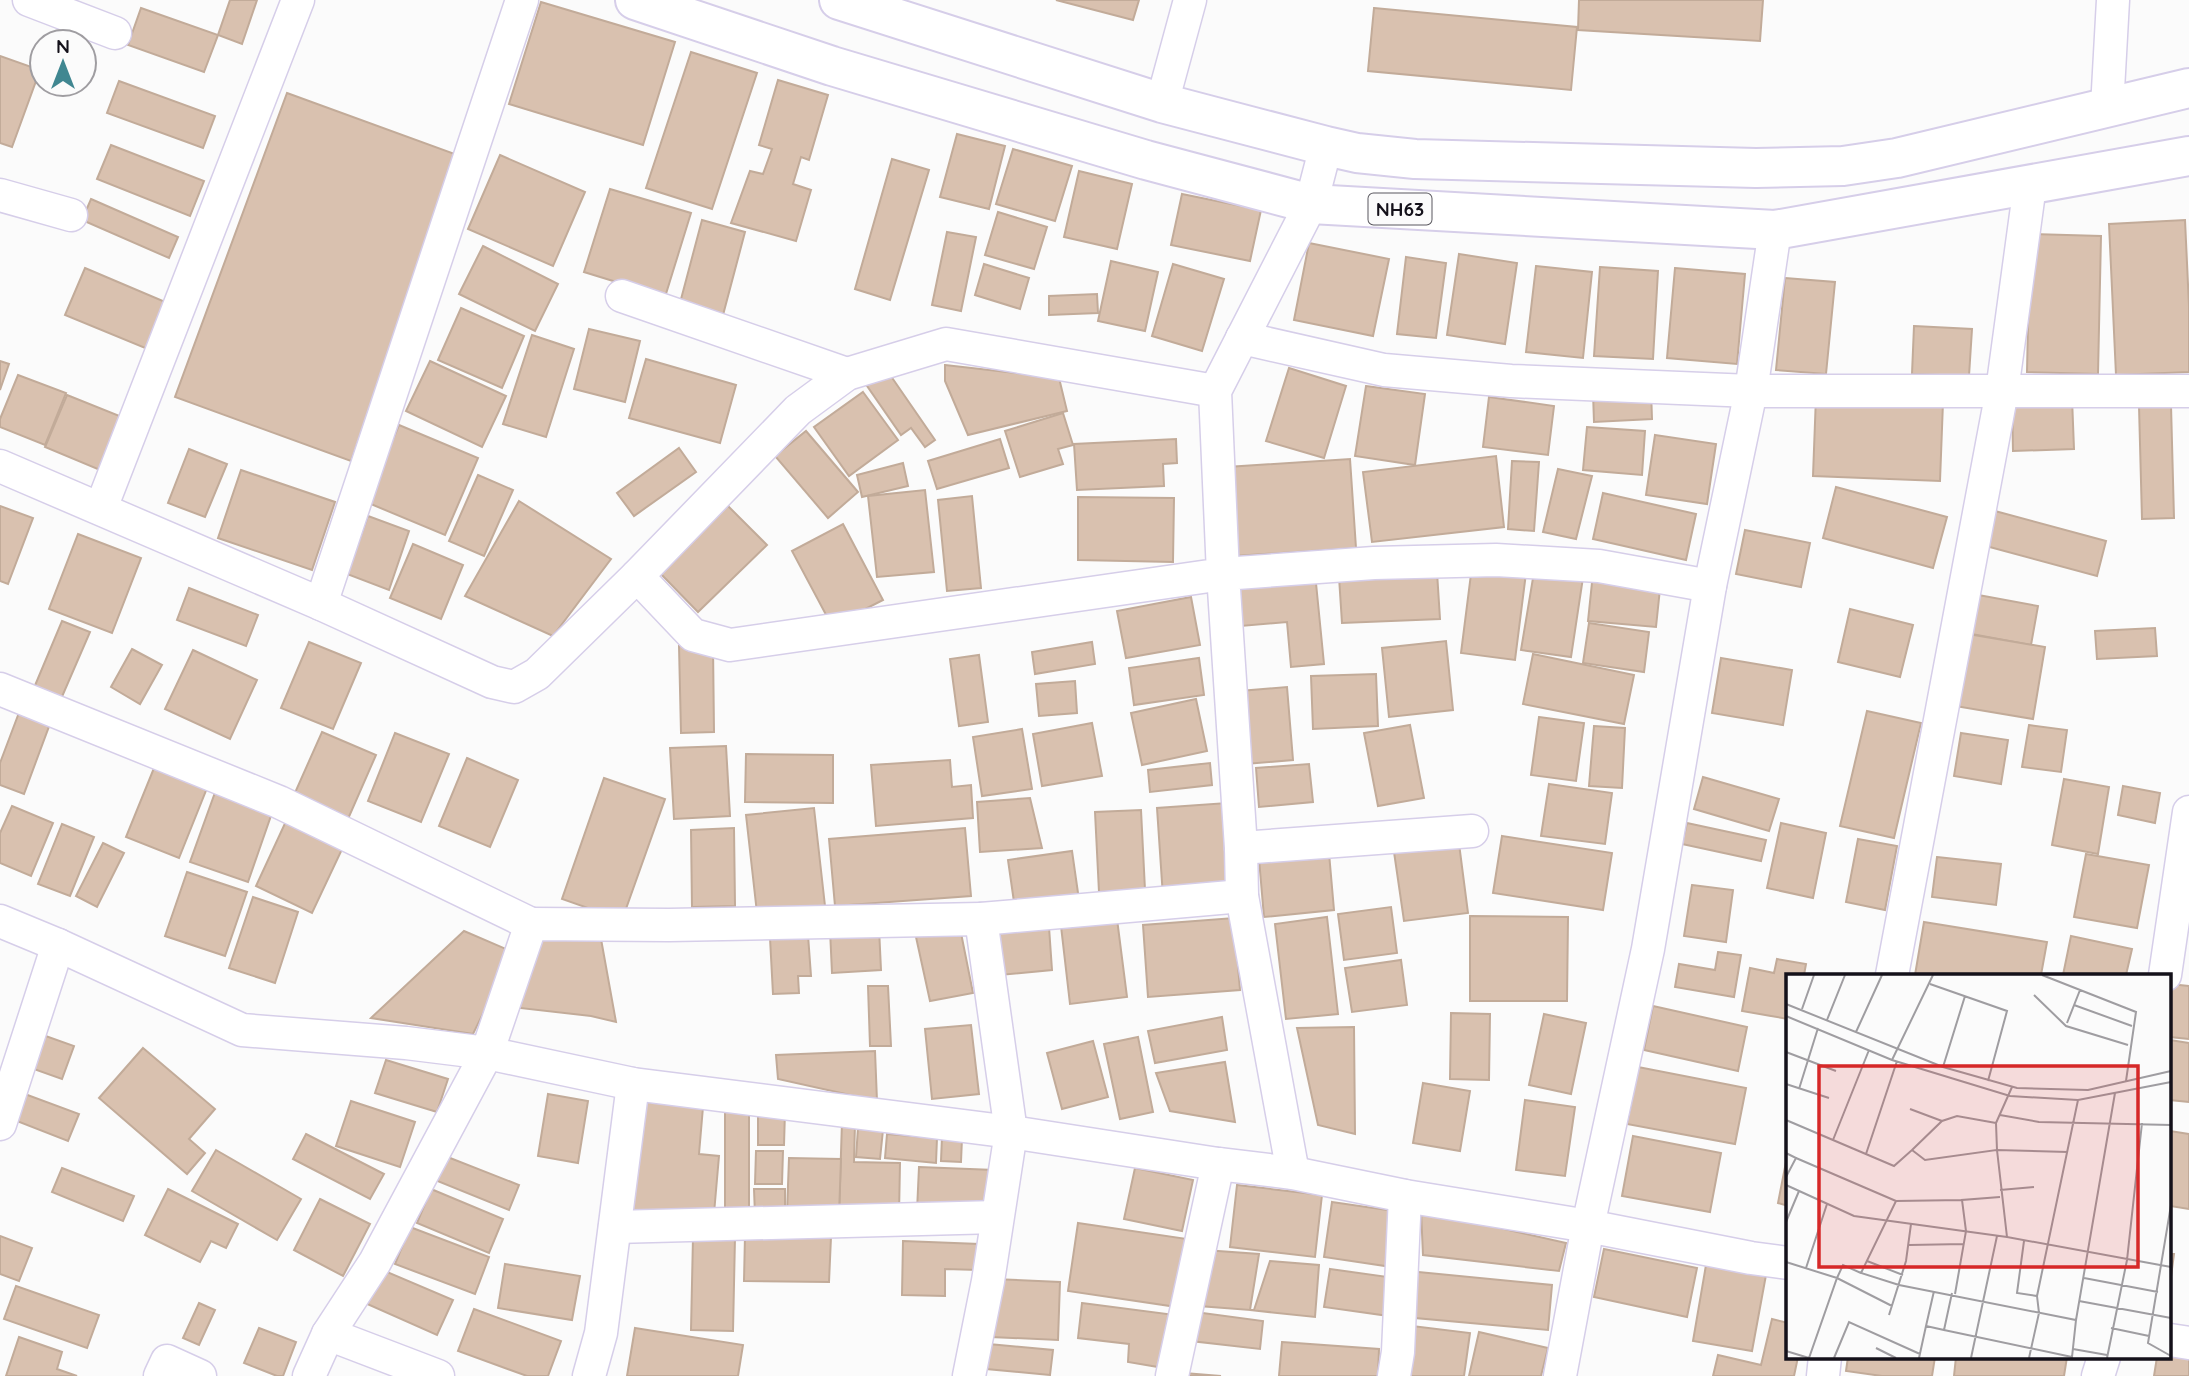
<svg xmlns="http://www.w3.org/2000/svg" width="2189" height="1376" font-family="Quicksand,sans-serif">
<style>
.building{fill:#d9c1af;stroke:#c2ab99;stroke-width:2}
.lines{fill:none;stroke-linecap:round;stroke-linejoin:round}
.street-casing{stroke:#d6cee9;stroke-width:35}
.highway-casing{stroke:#d6cee9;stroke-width:42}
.street{stroke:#fff;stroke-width:32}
.highway{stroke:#fff;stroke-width:38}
.labels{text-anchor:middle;stroke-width:5;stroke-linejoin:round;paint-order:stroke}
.shield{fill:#fbfbfb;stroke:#59575e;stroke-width:2}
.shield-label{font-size:19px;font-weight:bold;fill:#14111a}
.inset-road{fill:none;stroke:#9f9da1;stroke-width:2}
.view{fill:#d62828;fill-opacity:0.15;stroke:#d62828;stroke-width:3.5}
.inset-edge{fill:none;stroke:#14111a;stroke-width:3.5}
</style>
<rect width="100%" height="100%" fill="#fbfbfb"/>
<g class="building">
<polygon points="230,0 257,0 242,44 218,35"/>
<polygon points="1056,0 1139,0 1133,20"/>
<polygon points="1579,0 1763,0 1760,41 1578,30"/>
<polygon points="541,2 675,42 643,145 509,104"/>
<polygon points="141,8 218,35 204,72 128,45"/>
<polygon points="1374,8 1577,27 1571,90 1368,71"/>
<polygon points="691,52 757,73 712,209 646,188"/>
<polygon points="0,56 40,70 12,147 0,143"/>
<polygon points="778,80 828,95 809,160 801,157 793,184 811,190 796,241 731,223 750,171 763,174 772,149 759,145"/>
<polygon points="119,81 215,116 203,148 107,113"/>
<polygon points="287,93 463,157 351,461 175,397"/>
<polygon points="957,134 1005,146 989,209 940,197"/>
<polygon points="111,145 204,181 190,216 97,179"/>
<polygon points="1013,149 1072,166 1055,221 996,204"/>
<polygon points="500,155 585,192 553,266 468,229"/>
<polygon points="892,159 929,170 890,300 855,289"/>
<polygon points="1079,171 1132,184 1117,249 1064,237"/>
<polygon points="610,189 691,213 665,297 584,272"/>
<polygon points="1182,194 1261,210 1250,261 1171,245"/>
<polygon points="91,199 178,237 169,258 82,220"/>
<polygon points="998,212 1047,227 1034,269 985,255"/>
<polygon points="702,220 745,232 723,315 680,303"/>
<polygon points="2185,220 2189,306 2189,372 2116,375 2109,224"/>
<polygon points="947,232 976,237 961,311 932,305"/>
<polygon points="2030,234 2101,236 2098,374 2027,372"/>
<polygon points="1309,243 1389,259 1373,336 1294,320"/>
<polygon points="483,246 558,284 535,331 459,294"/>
<polygon points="1459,254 1517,263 1505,344 1447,335"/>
<polygon points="1406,257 1446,263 1436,338 1397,334"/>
<polygon points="1111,261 1158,272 1145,331 1098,321"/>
<polygon points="984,264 1029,278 1020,309 975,295"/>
<polygon points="1173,264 1224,279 1202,351 1152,336"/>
<polygon points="1536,266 1592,272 1583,358 1526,352"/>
<polygon points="1600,267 1658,271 1653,359 1594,356"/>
<polygon points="85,268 170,304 150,350 65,315"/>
<polygon points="1675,268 1745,274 1737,364 1667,358"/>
<polygon points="1785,278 1835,282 1826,374 1776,370"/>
<polygon points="1097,294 1098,313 1049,315 1049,296"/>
<polygon points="461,308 524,336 502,388 438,360"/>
<polygon points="1914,326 1972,329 1969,376 1912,374"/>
<polygon points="589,329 640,341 625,402 574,389"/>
<polygon points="532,335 574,349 546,437 503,424"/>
<polygon points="646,359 736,385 720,443 629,418"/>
<polygon points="0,361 9,364 0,390"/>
<polygon points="430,361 506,396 482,447 406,411"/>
<polygon points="945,365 1059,378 1067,411 968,435 945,381"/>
<polygon points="1289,368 1346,386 1324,458 1266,441"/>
<polygon points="886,369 935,440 925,447 911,428 901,435 865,383"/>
<polygon points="18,375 66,393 45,445 0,427 0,419"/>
<polygon points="1366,386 1425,394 1415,465 1355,456"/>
<polygon points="1651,390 1652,419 1594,422 1593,393"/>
<polygon points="863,392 898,440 849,476 814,427"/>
<polygon points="67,395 122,417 100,470 45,447"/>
<polygon points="1816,396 1943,402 1940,481 1813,476"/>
<polygon points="1489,397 1554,406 1548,455 1483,447"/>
<polygon points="2072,398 2074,449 2013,451 2012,400"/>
<polygon points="2171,405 2174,518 2142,519 2139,406"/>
<polygon points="1063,413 1073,445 1058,449 1063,464 1020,477 1005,431"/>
<polygon points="399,425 478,458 445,535 366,502"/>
<polygon points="1587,427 1645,431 1642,475 1583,470"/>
<polygon points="806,431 858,492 828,518 775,456"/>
<polygon points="1655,435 1716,444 1707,504 1646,495"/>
<polygon points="1000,439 1009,468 937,489 928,461"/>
<polygon points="1176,439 1177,463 1163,464 1164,486 1077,490 1074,444"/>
<polygon points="679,448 696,472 634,516 617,493"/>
<polygon points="189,449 227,464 205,517 168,503"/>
<polygon points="1496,456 1504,527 1372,542 1363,472"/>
<polygon points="1350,459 1356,548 1234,556 1227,467"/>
<polygon points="1512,461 1539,462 1534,531 1508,529"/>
<polygon points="903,463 908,486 862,497 857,475"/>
<polygon points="1558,469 1592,476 1576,539 1543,532"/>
<polygon points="241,470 335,502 312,570 218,538"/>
<polygon points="478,475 513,490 484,556 449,541"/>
<polygon points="1836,487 1947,517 1933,568 1823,538"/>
<polygon points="925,490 934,572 877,577 868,496"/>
<polygon points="1603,493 1696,514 1686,560 1593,539"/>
<polygon points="972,496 981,588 947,591 938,500"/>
<polygon points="1078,497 1174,498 1173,562 1078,560"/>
<polygon points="519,501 611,559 553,636 465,596"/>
<polygon points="726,504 767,545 698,612 658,571"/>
<polygon points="0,506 33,518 8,584 0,581"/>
<polygon points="1995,511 2106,541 2097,576 1986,546"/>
<polygon points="368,516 409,531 389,590 347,574"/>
<polygon points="843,524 883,600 832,626 792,551"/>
<polygon points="1745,530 1810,543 1801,587 1736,574"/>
<polygon points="78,534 141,558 112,633 49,609"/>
<polygon points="413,544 463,565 441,619 390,598"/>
<polygon points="1472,566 1526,573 1515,660 1461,653"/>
<polygon points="1535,566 1584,571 1571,657 1521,650"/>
<polygon points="1437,572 1440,619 1342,623 1339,577"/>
<polygon points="1315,573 1324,664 1291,667 1287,622 1241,626 1237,580"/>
<polygon points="1593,573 1661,579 1656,627 1588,621"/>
<polygon points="189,588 258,615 246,646 177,620"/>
<polygon points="1973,594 2038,606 2031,645 1966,633"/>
<polygon points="1191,597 1200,645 1126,658 1117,611"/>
<polygon points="1850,609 1913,625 1900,677 1838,662"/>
<polygon points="62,621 90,632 58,706 31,695"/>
<polygon points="1589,623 1649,632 1644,672 1583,663"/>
<polygon points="2155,628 2157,656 2097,659 2095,631"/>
<polygon points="1968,634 2045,647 2033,719 1955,706"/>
<polygon points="1446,641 1453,710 1389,717 1382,648"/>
<polygon points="309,642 361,663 333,729 281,708"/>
<polygon points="1092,642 1095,664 1035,674 1032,652"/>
<polygon points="679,646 713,646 714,732 681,733"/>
<polygon points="132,649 162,665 140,704 111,687"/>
<polygon points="193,650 257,680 230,739 165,709"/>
<polygon points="1533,654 1634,675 1624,724 1523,704"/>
<polygon points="979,655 988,722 959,726 950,659"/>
<polygon points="1199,658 1204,695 1134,705 1129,668"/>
<polygon points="1721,658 1792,670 1783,725 1712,713"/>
<polygon points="1376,674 1378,726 1313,729 1311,676"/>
<polygon points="1075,681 1077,713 1039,716 1036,684"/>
<polygon points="1287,687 1293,760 1246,764 1240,691"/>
<polygon points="1196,699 1207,751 1142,765 1131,713"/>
<polygon points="20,710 51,721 24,794 0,785 0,763"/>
<polygon points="1867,711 1921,723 1894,838 1840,826"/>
<polygon points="1539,717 1584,723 1576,781 1531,775"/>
<polygon points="1092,723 1102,776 1042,786 1033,734"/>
<polygon points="1410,725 1424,798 1378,806 1364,733"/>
<polygon points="2029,725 2067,730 2061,772 2022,767"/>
<polygon points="1594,726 1625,728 1622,788 1589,786"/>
<polygon points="1022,729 1032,789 982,796 973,737"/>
<polygon points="322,732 376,755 348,819 294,795"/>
<polygon points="395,733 449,754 421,822 368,801"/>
<polygon points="1961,733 2008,740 2001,784 1954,776"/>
<polygon points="726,746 730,816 674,819 670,748"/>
<polygon points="746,754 833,755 833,803 745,802"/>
<polygon points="467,758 518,780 490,847 439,826"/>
<polygon points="950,760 952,787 971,785 973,818 876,826 871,765"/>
<polygon points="1210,763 1212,785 1150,792 1148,770"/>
<polygon points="1309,764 1313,802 1259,807 1256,768"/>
<polygon points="154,768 207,788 179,858 126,837"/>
<polygon points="1703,777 1779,799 1769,831 1694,809"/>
<polygon points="604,778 665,799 622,920 562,899"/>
<polygon points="2064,779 2109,787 2098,854 2052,845"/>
<polygon points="1549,784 1612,793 1605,844 1541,836"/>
<polygon points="2123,786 2160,793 2155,823 2118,815"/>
<polygon points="217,787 274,807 248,882 190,862"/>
<polygon points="1030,798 1042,848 980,852 977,802"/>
<polygon points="1227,803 1233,893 1163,897 1157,808"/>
<polygon points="12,806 53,823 31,876 0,863 0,833"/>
<polygon points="814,808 825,906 757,913 746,815"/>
<polygon points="1141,810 1145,890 1099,892 1095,812"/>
<polygon points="287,819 344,845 312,913 256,886"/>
<polygon points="1687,823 1766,840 1761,861 1682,844"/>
<polygon points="1781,823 1826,833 1813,898 1767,888"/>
<polygon points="62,824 94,837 70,896 38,884"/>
<polygon points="734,828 735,906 692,907 691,830"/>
<polygon points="965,828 971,896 835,906 829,839"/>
<polygon points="1458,836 1468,913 1404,921 1393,845"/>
<polygon points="1502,836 1612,853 1603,910 1493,893"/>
<polygon points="1858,839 1897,846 1885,910 1846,902"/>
<polygon points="103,843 124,853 97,907 76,896"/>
<polygon points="1072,851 1079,900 1015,909 1008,860"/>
<polygon points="1329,853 1334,910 1264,917 1259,859"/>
<polygon points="2086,854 2149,865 2137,928 2074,917"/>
<polygon points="1937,857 2001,864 1996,905 1932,897"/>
<polygon points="187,872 247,892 225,956 165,936"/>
<polygon points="1692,885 1733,890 1726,942 1684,936"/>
<polygon points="253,897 298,912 275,983 229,968"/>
<polygon points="1391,907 1397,953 1344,960 1338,914"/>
<polygon points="1470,916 1568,917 1567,1001 1470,1001"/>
<polygon points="1327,917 1338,1014 1286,1019 1275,924"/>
<polygon points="1234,918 1240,990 1148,997 1143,925"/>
<polygon points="1117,919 1127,997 1070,1004 1061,926"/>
<polygon points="1924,922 2047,942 2041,975 1915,975"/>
<polygon points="1049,927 1052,970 1000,975 996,931"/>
<polygon points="879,928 881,970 832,973 830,930"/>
<polygon points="960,928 973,993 930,1001 916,937"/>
<polygon points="464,931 513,952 473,1034 371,1018"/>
<polygon points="539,932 601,939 616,1022 591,1016 511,1007"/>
<polygon points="808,935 811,976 798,976 799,993 773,994 770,938"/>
<polygon points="2071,936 2132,949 2126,975 2063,975"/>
<polygon points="1718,952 1741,955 1734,997 1675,987 1679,964 1715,970"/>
<polygon points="1777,959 1806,964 1804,975 1788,975 1788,1019 1742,1011 1750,968 1774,973"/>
<polygon points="1401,960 1407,1005 1352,1012 1345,968"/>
<polygon points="2170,984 2189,986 2189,1039 2170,1037"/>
<polygon points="868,986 888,986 891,1046 870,1046"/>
<polygon points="1653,1006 1747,1027 1738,1071 1644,1050"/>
<polygon points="1451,1013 1490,1014 1489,1080 1450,1079"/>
<polygon points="1544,1014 1586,1023 1571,1094 1529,1085"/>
<polygon points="1222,1017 1227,1050 1155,1063 1148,1031"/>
<polygon points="971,1025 979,1094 932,1099 925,1029"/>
<polygon points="1354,1027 1355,1134 1318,1125 1297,1028"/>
<polygon points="40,1034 74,1046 62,1079 28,1067"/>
<polygon points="1138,1037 1153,1112 1120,1119 1104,1044"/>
<polygon points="2170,1040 2189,1043 2189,1102 2170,1100"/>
<polygon points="1093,1041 1108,1097 1062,1109 1047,1053"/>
<polygon points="143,1048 215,1109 189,1139 205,1153 187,1174 99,1098"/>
<polygon points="875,1051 877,1101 778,1079 776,1055"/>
<polygon points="386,1060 448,1079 437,1112 375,1093"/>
<polygon points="1225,1062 1235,1122 1170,1111 1156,1073"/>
<polygon points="1638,1067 1746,1088 1735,1144 1627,1124"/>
<polygon points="1423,1083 1470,1091 1460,1151 1413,1143"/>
<polygon points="14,1090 79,1114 68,1141 4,1116"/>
<polygon points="548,1094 588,1101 578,1163 538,1156"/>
<polygon points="1525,1100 1575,1107 1565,1176 1516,1170"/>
<polygon points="351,1101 415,1122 400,1167 336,1146"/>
<polygon points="635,1101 703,1107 699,1154 719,1156 713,1225 625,1217"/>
<rect x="725" y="1109" width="24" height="101"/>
<polygon points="758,1110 785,1111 784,1145 758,1145"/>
<polygon points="842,1122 855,1123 854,1162 900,1163 899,1215 839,1215"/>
<polygon points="858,1128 883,1130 880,1159 856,1157"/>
<polygon points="2170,1131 2189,1134 2189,1209 2170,1206"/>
<polygon points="306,1134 384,1174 370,1199 293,1159"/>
<polygon points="887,1134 937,1138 936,1163 885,1158"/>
<polygon points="1633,1136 1721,1153 1710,1212 1622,1196"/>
<polygon points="942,1137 962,1138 961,1162 941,1161"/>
<polygon points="216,1150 301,1199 277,1240 192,1191"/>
<polygon points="756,1151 783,1151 782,1184 755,1184"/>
<polygon points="445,1156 519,1185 509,1210 435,1180"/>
<polygon points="789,1158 841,1159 839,1215 787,1213"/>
<polygon points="1786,1162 1788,1162 1788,1206 1778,1203"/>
<polygon points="919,1167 994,1170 993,1214 917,1211"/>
<polygon points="62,1168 134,1196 123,1221 52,1192"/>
<polygon points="1135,1168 1193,1180 1182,1231 1124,1219"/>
<polygon points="1237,1185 1322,1195 1315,1257 1230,1247"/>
<polygon points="168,1189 238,1224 226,1248 211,1241 200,1262 145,1235"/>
<polygon points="431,1189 503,1219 489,1253 417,1223"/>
<polygon points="754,1189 785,1189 785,1215 755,1215"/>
<polygon points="320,1199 370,1224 343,1276 294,1250"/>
<polygon points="1332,1202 1401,1212 1392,1267 1324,1257"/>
<polygon points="1421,1210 1566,1243 1559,1271 1423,1255"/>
<polygon points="1078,1223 1187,1239 1177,1307 1068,1291"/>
<polygon points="410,1227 489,1257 475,1294 395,1264"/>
<polygon points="745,1235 831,1237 829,1282 744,1281"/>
<polygon points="0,1236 32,1248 19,1281 0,1274"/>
<polygon points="693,1237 735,1237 733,1331 691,1330"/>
<polygon points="903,1241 979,1244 978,1270 945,1269 945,1296 902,1295"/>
<polygon points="1604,1249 1697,1268 1687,1317 1594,1297"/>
<polygon points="1204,1250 1259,1254 1250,1310 1199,1306"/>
<polygon points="2170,1254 2174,1254 2170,1284"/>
<polygon points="1270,1261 1319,1265 1315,1317 1250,1310 1254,1310"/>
<polygon points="505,1264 580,1276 572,1320 498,1308"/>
<polygon points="1706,1265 1766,1275 1752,1351 1693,1341"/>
<polygon points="380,1269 453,1300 437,1335 365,1303"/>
<polygon points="1330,1269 1395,1278 1389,1316 1324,1307"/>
<polygon points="1408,1271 1552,1285 1548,1330 1404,1317"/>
<polygon points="993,1279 1060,1282 1058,1340 991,1337"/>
<polygon points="16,1286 99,1315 87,1348 4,1319"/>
<polygon points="199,1303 215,1310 199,1345 183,1338"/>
<polygon points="1082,1303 1175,1315 1164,1368 1128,1362 1129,1344 1078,1338"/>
<polygon points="474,1309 561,1341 548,1376 527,1376 458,1351"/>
<polygon points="1195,1312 1263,1321 1260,1349 1191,1341"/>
<polygon points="1772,1319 1788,1323 1788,1357 1798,1357 1794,1376 1713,1376 1718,1355 1761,1365"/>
<polygon points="1412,1326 1470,1333 1464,1376 1406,1376"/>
<polygon points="259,1328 296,1342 283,1376 277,1376 244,1363"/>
<polygon points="635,1328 743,1345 738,1376 627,1376"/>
<polygon points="1479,1332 1548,1348 1541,1376 1469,1376"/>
<polygon points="19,1337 62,1352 57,1369 77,1376 6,1376"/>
<polygon points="1282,1342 1379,1349 1378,1376 1279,1376"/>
<polygon points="978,1343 1053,1350 1050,1375 976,1368"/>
<polygon points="2170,1348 2189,1351 2189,1376 2154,1376 2157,1357 2170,1357"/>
<polygon points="1848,1357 1935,1357 1932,1376 1882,1376 1846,1371"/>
<polygon points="1956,1357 2067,1357 2064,1376 1954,1376"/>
<polygon points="1184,1373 1221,1376 1184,1376"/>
</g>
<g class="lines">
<g class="street-casing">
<g id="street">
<polyline points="29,0 115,33"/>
<polyline points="1162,103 1190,0"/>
<polyline points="2107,108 2113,0"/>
<polyline points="0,195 71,215"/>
<polyline points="622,296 847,374"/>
<polyline points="1242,338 1384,370 1511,381 1751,391 2189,391"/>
<polyline points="0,466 321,604 492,682 514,687 537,674 637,576 693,635 730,645 1223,574 1215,391 1311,204 1326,146"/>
<polyline points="101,508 298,0"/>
<polyline points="637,576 798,410 847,374 946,344 1215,391"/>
<polyline points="321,604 522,0"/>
<polyline points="0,689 279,802 531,924"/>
<polyline points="1241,848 1472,831"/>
<polyline points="0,921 58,945 242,1030 406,1043 487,1053 633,1084 1011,1132 1218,1164 1293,1173 1405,1196 1588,1226 1751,1258 1788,1263"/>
<polyline points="1892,975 2002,391 2030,185"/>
<polyline points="2165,975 2189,812"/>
<polyline points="0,1124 58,945"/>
<polyline points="1293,1173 1242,896 1241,848 1223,574 1374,563 1496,560 1599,566 1710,586"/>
<polyline points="615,1227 997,1217"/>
<polyline points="328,1334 438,1376"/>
<polyline points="2170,1340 2189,1343"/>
<polyline points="160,1376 167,1361 200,1376"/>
<polyline points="309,1376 328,1334 375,1262 487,1053 531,924 669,925 981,919"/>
<polyline points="589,1376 601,1333 633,1084"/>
<polyline points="969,1376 988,1281 1011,1132 981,919 1242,896"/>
<polyline points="1172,1376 1218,1164"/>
<polyline points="1394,1376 1398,1352 1405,1196"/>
<polyline points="1560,1376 1588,1226 1648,949 1710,586 1751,391 1775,230"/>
<polyline points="1823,1376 1825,1357"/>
<polyline points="2098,1376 2104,1357"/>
</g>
</g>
<g class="highway-casing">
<g id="highway">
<polyline points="635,0 832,66 1146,160 1311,204 1775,230 2189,156"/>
<polyline points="839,0 1162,103 1326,146 1357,153 1415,159 1756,168 1843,166 1897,158 2189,88"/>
</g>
</g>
<use href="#street" class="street"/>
<use href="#highway" class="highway"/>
</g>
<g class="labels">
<rect class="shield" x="1368.5" y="193.5" width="63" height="31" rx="5"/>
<g class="shield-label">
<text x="1400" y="216">NH63</text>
</g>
</g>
<g transform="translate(1786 974)">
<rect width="385" height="385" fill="#fbfbfb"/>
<path class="inset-road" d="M256,1L350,38L340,107M144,10L221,37L202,107M248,21L280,52L342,71M0,30L157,93L231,114L302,116L385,97M288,31L346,52M16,35L28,1M0,42L106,86L224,122L292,126L385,108M41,46L59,1M281,49L294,16M70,58L96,1M0,78L50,97M106,86L147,1M157,93L179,22M0,110L43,124M13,115L32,54M124,135L156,147M214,141L253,148L385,151M0,146L108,192L126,176L139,186L211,176L210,149L226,113M47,166L83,76M126,176L156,147L171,142L210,149M0,179L10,184L0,203M80,180L111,87M10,184L110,227M0,211L68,242L221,263L385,293M214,216L248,213M176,226L110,227L75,299L113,311L290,346L329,119M385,231L362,369L385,382M0,248L13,217M221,263L211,176L282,178M238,267L231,319L251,322L292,126M123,271L178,270M81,287L117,301M0,288L51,304L57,291L75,299M20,294L41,230M298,304L372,318M148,317L140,352L158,356L166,319M169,320L180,257L176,226L214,223M293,327L385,344M103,341L120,287L125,250M325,354L363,362M158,356L286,383L290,346M90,374L110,384M287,375L321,381M0,377L23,384L51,304L106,332M48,384L63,348L134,380M133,384L140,352M185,384L211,262M243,384L253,339L251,322M321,384L341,286L356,149"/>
<path class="view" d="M33,92H352V293H33Z"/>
<rect width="385" height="385" class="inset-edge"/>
</g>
<g transform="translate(63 63)"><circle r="33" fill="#fbfbfb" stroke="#9f9da1" stroke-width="2"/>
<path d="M0-5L12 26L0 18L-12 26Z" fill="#408791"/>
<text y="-10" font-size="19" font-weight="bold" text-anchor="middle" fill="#14111a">N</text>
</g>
</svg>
